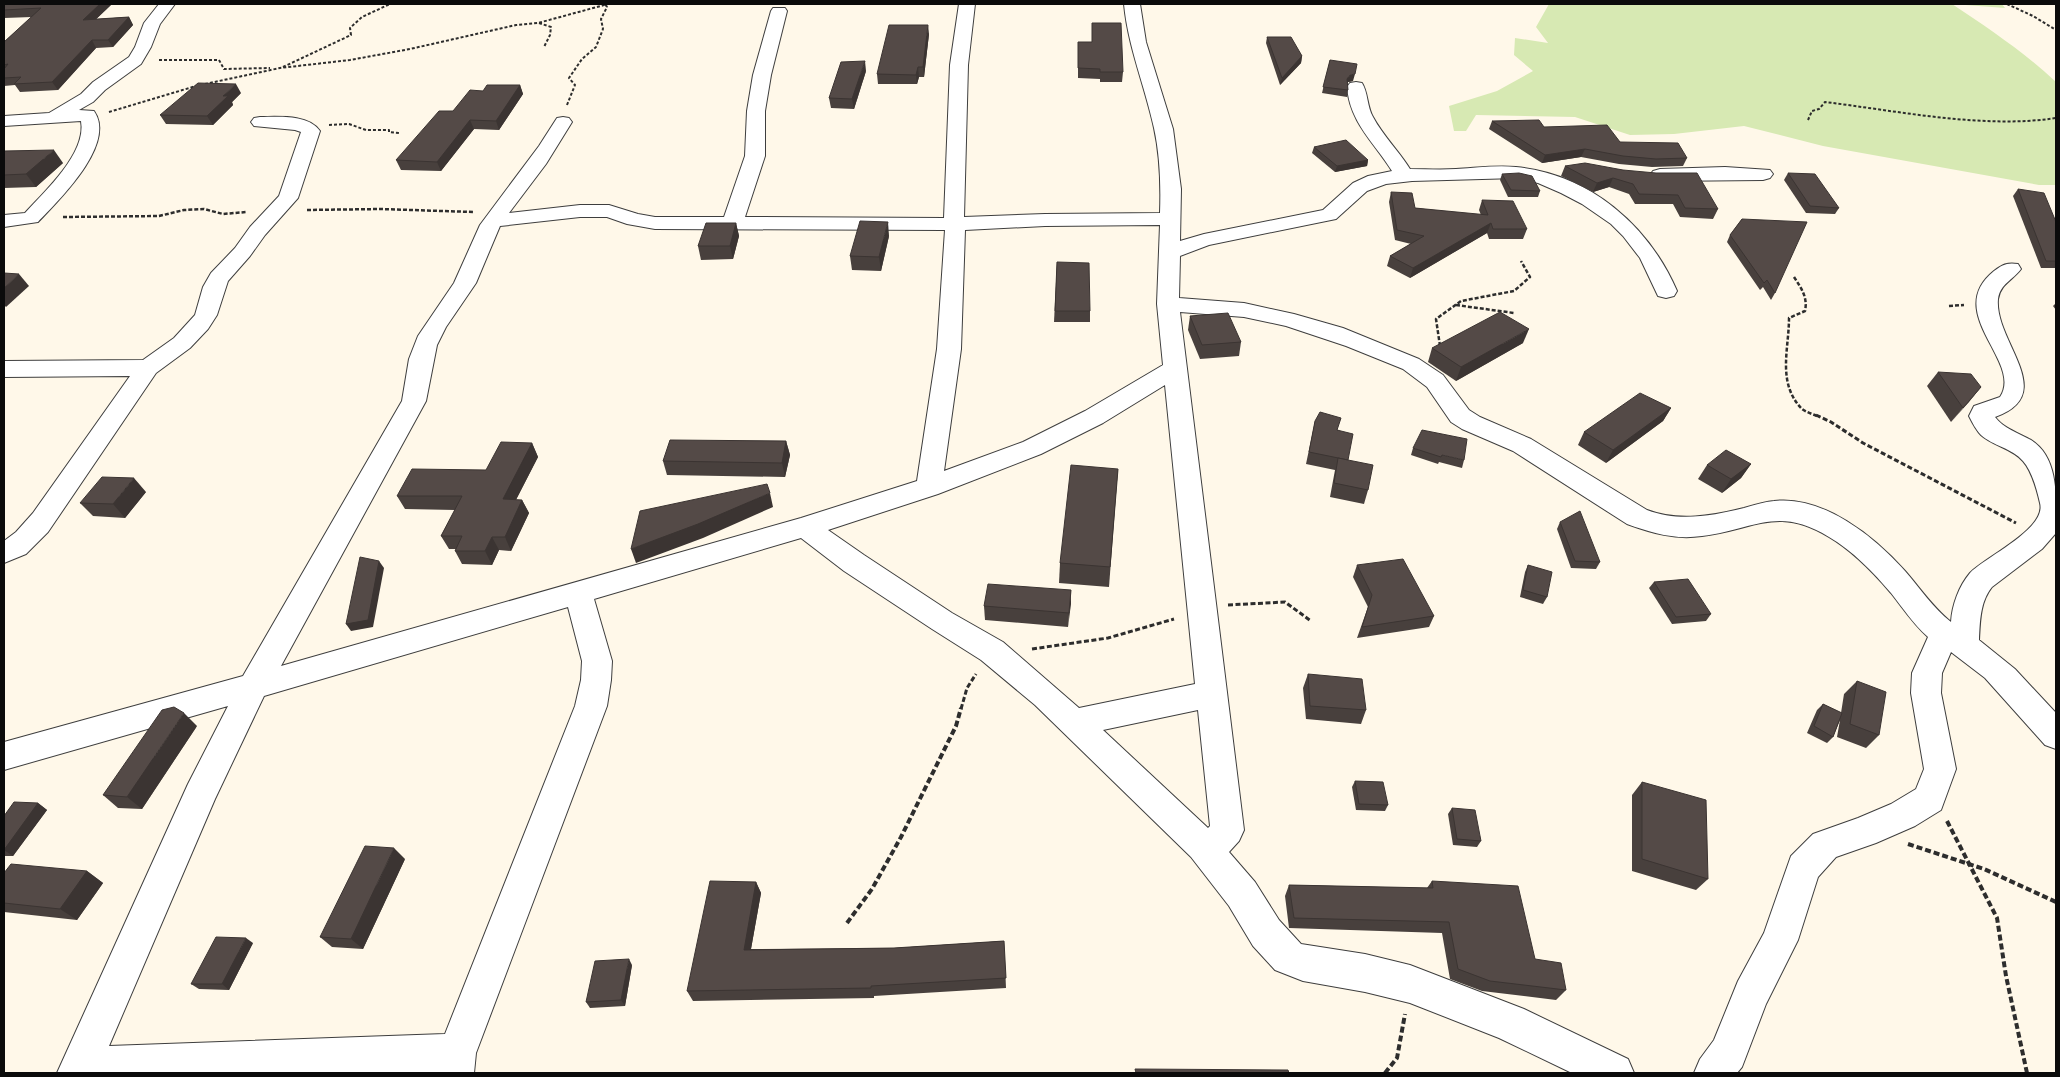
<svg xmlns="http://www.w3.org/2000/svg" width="2060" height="1077" font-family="Lora,serif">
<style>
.green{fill:#d7e9b3}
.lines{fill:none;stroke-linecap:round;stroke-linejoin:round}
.minor-casing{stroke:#3e3e3e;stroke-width:2}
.path-far3{stroke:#2d2d2d;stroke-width:2;stroke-dasharray:3 2;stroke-linecap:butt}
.path-far2{stroke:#2d2d2d;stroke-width:2.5;stroke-dasharray:4 2;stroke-linecap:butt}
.path-far1{stroke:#2d2d2d;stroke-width:3;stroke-dasharray:5 2.5;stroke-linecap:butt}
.path{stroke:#2d2d2d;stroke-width:4;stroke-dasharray:6 3;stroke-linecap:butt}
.minor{fill:#fff;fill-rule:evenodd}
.wall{fill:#48403d}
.shaded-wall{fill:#3b3432}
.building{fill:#544a47;stroke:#3b3432}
</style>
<rect width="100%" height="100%" fill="#fff8e9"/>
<path class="green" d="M1549,4H2002L2005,8L1952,4C1988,28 2024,52 2056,82V185H2039L1823,146L1744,126L1674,134L1630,135L1575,117L1476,115L1466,131H1454L1449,106L1497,91L1533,71L1514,55L1515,38L1548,43L1536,27Z"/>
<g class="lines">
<g class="minor-casing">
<g id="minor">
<path d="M159,4H175L160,24L151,47L141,64L105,90L93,102L79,110L94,111C117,144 59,200 38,222L4,227V215L25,213C45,191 87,153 81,121L4,126V116L49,113L81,94L93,82L129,57L135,47L144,23Z"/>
<path d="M959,4H975L968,65L964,217L1045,214L1160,213C1161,185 1160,155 1154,128C1145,86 1128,47 1124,4H1140L1146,42L1173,129L1181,189L1180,241L1204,234L1323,210L1353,183L1368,176L1392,171C1374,142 1350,123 1347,87L1350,83L1356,82L1362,83C1368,92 1367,107 1373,117C1383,136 1399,151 1410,169C1425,169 1440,170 1456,169C1476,168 1496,165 1516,167C1590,174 1649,226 1677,291L1674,296L1666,298L1658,296L1640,258L1623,236L1611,224L1582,204L1561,193L1538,183L1517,178L1412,181L1386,184L1367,191L1336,219L1209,245L1180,256L1179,298L1244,303L1294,314L1343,328L1419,359L1443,375L1469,410L1480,417L1531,439L1647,510C1678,522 1712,516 1744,508C1754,505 1764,502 1774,501C1823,495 1875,537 1905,571C1920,588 1933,608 1951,622C1952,605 1959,586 1970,573C1985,557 2047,529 2040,503C2037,490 2032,471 2023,461C2012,448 1993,446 1981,435C1976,430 1972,422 1969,416L1974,406L2000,397C2024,362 1942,313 1994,271C2002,265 2007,262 2018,264L2021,269C2013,280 2000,284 1998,299C1994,342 2060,394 1995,417C2003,428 2018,433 2031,440C2060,458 2056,501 2056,533L2042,549L1992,587C1980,602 1980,621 1979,640L2015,669L2056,713V749L2045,745L1985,678L1951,652L1942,673L1941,693L1956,769L1941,810L1915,826L1876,843L1836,857L1818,877L1798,940L1766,1004L1742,1067L1737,1073H1694L1700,1059L1714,1040L1738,981L1764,933L1791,856L1813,834L1858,818L1891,804L1916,789L1924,769L1911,693L1912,673L1928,637C1913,624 1903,608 1891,593C1873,572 1853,551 1829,537C1777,505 1754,530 1702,536C1675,540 1652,533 1627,524L1513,451L1462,429L1451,422L1427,387L1403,369L1346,346L1286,326L1244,317L1180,312L1244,830L1239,841L1229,852L1255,882L1279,920L1301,944L1365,954L1410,965L1524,1009L1628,1059L1634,1073H1572L1499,1038L1410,1003L1365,992L1303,981L1275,970L1253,946L1229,906L1191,857L1035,705L981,660L932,629L844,571L801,538L594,599L612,661L611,680L607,706L476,1053L474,1073H57L188,784L228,706L4,770V742L243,676L402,401L409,359L418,336L454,283L480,225L539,146L557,118L563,117L569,118L572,122L546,164L509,213L580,205H609L638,214L655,217H724L745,156L747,111L753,75L771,11L773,8H785L787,11L771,75L765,111V156L745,217L944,218L950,65ZM580,217H607L627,224L655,229L945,230L937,349L917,481L801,518L281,666L426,401L437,345L446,327L476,283L500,226ZM1160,225L1157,304L1163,365L1085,411L1023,442L944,471L961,349L965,230L1045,226ZM1165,385L1195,684L1079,708L1003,642L952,613L864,555L828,530L938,494L1041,454L1103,423ZM568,607L582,661L581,680L575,706L445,1034L109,1046L215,799L264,696ZM1198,710L1210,826L1208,828L1103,730Z"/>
<path d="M260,117C279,117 308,114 320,131L298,198L265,235L250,256L228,281L217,315L208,329L190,348L156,373L48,532L26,554L4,563V541L16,532L33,513L130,376L4,377V361L143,360L174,338L195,315L203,287L211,273L235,248L250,227L279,196L301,132L295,130L254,126L251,122L254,118Z"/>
<polygon points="1725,167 1770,170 1773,174 1770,178 1763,180 1660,181 1653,179 1650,175 1653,171 1660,169"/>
</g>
</g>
<g class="path-far3">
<polyline points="2007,4 2033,16 2056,30"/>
<polyline points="539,23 551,27 550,35 544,47"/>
<polyline points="159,60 219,60 224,69 270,68"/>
<polyline points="283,67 351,35 350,28 362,17 390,4"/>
<polyline points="205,84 280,68 350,60 410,49 516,25 538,23 608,4"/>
<polyline points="567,105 575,85 569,78 582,59 596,47 603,29 601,19 607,7 605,4"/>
<polyline points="109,112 196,86"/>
<path d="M1808,120L1812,111L1819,109L1825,102C1898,111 1984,129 2056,118"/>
<polyline points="329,125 349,124 366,130 389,130 389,132 399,133"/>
</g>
<g class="path-far2">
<polyline points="307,210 381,209 473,212"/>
<polyline points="63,217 159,216 184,210 204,209 223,214 246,212"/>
<path d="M1794,277C1801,288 1808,297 1805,311L1789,318C1789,349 1777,382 1801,408C1805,412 1813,414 1819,417"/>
<polyline points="1456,305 1514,313"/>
<polyline points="1949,306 1964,305"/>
<polyline points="1440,346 1436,319 1461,301 1514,291 1530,277 1521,261"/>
</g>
<g class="path-far1">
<polyline points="1816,415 1831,422 1863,443 2016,523"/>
<polyline points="1228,605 1285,602 1311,621"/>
<polyline points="1032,649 1108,638 1174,619"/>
<polyline points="961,709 967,688 976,674"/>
</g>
<g class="path">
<polyline points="1947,821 1997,918 2006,976 2027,1073"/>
<polyline points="1908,844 1984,869 2056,902"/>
<polyline points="847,923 872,889 901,837 956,726 961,708"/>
<polyline points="1385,1073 1397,1058 1405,1014"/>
</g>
<use href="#minor" class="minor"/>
</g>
<g class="wall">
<polygon points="4,4 112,4 96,19 129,17 133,25 113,47 96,48 58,90 20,92 15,85 4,86 4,42 32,17 4,18"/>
<polygon points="1092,23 1123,72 1122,82 1100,82 1100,79 1078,78 1078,42 1092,42"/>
<polygon points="929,34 924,77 919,77 917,84 878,84 877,74"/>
<polygon points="1267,37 1302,56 1301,63 1280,85 1266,43"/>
<polygon points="1330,60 1353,81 1348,82 1347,83 1348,90 1347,97 1322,93"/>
<polygon points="866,71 854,109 831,108 829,98"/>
<polygon points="520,85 523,94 499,130 474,129 441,171 401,170 396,160 453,111 483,91"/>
<polygon points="241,93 232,102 233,105 213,125 166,124 160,115"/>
<polygon points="1492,121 1544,127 1620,142 1687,158 1683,166 1652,167 1619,164 1581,157 1542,163 1489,129"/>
<polygon points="1314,147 1368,160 1367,166 1335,172 1312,153"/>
<polygon points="4,151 63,163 36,187 4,188"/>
<polygon points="1565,166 1623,170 1718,209 1713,219 1680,217 1673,204 1635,204 1629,194 1609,187 1593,192 1561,176"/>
<polygon points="1788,173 1839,208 1835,214 1806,213 1784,180"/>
<polygon points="1502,174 1540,191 1538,197 1508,197 1500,180"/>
<polygon points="2018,189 2056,222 2056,268 2041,268 2013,196"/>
<polygon points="1391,192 1415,208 1481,215 1479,210 1482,200 1527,229 1523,239 1489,239 1487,233 1410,278 1387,266 1390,256 1411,244 1395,240 1389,202"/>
<polygon points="1742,219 1775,293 1771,300 1763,287 1760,290 1727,242 1730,235"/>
<polygon points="736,223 739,236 733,259 701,260 698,246"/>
<polygon points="889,236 881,271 852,270 850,256"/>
<polygon points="1057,262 1090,311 1090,322 1054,322"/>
<polygon points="2056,303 2056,310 2053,306"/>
<polygon points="1190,316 1241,342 1239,356 1200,359 1188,330"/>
<polygon points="1523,343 1456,381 1428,362 1432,348"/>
<polygon points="1938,372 1981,387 1951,422 1927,386"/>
<polygon points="1671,408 1663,421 1606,463 1578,445 1584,432"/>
<polygon points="1315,421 1338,430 1348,460 1368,490 1364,504 1330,497 1335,470 1306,464"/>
<polygon points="786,441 790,455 785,477 667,475 663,461"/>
<polygon points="532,443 538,457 516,500 522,500 529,513 511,551 499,550 492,565 462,564 455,551 456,549 449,549 441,536 455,510 405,509 397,496 486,470"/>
<polygon points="1413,448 1464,460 1462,468 1439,462 1438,464 1411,455"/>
<polygon points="1751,464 1741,478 1722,493 1698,479 1707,465"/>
<polygon points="1118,469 1109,587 1059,583 1060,563"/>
<polygon points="146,492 125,518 93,516 80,503"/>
<polygon points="1560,522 1600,562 1596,569 1571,568 1557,529"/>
<polygon points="1357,565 1434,616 1429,627 1357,638 1368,607 1353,577"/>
<polygon points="1528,565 1547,597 1543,604 1520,597 1525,572"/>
<polygon points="1654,582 1711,614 1706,621 1672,624 1649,588"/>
<polygon points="1071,590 1068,627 985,620 984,606"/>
<polygon points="1308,674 1366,710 1361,724 1306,719 1303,688"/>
<polygon points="1857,681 1879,735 1866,748 1837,737 1840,720 1833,737 1827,743 1807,733 1817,710 1823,704 1841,713 1844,694"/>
<polygon points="197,726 142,809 118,808 103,795"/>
<polygon points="1355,781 1388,805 1385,811 1356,810 1352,787"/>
<polygon points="1642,782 1708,879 1696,890 1632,871 1632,795"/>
<polygon points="38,803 47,810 13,856 4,856 4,816"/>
<polygon points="1452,808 1481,841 1477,847 1453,845 1448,814"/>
<polygon points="405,859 363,949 332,947 320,937"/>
<polygon points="87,871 103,883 77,920 4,912 4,873"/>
<polygon points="1432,881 1535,959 1566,990 1556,1000 1482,991 1450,979 1442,933 1289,928 1285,896 1289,885 1427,888"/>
<polygon points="756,882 761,893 751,949 894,948 1004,941 1006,988 874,996 874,998 693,1001 687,991"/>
<polygon points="253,943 229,990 199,989 191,984"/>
<polygon points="632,965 625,1006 590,1008 586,1002"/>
</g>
<g class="shaded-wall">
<polygon points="100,4 112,4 88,27 83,20"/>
<polygon points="129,17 133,25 113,47 108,40"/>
<polygon points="928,25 929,34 924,77 923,67"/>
<polygon points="92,40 96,48 58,90 52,82"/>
<polygon points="1302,56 1301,63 1280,85 1282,78"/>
<polygon points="865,61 866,71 854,109 852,99"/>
<polygon points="918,67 919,77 917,84 916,75"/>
<polygon points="1355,74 1353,81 1348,82 1346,86 1347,79 1350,75"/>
<polygon points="236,84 241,93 232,102 233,105 213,125 207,116 223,96"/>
<polygon points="520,85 523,94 499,130 496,121"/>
<polygon points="470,120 474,129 441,171 437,162"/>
<polygon points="1585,149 1581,157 1542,163 1545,155"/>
<polygon points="54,150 63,163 36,187 26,174"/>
<polygon points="1368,160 1367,166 1335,172 1337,166"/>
<polygon points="1613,178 1609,187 1593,192 1597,183"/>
<polygon points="888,222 889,236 881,271 879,257"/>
<polygon points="736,223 739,236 733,259 730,246"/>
<polygon points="1491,223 1487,233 1410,278 1413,268"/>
<polygon points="19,274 29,286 6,307 4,305 4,288"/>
<polygon points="1529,329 1523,343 1456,381 1461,367"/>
<polygon points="1981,387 1969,402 1951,422"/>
<polygon points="1671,408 1663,421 1606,463 1613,450"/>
<polygon points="786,441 790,455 785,477 782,463"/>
<polygon points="532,443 538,457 509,513 503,499"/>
<polygon points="1751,464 1741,478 1722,493 1731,479"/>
<polygon points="134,478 146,492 125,518 113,504"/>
<polygon points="770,493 773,507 703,538 636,563 631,549"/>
<polygon points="522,500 529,513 511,551 505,537"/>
<polygon points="492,537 499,550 492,565 485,551"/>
<polygon points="379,561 384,568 373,627 351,631 346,624"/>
<polygon points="1071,590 1071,604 1068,627 1069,613"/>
<polygon points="184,713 197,726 142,809 127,797"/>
<polygon points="38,803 47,810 13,856 4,850"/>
<polygon points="394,848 405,859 363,949 351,939"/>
<polygon points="87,871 103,883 77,920 60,909"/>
<polygon points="756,882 761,893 749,960 744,950"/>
<polygon points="246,938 253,943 229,990 222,984"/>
<polygon points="629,959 632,965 625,1006 621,1000"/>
</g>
<g class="building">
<polygon points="4,4 100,4 83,20 129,17 108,40 92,40 52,82 14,84 21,77 4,78 4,69 8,64 4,65 4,42 41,8 4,10"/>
<polygon points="1092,23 1121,23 1123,72 1100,72 1100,69 1078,68 1078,42 1092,42"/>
<polygon points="889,25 928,25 923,67 918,67 916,75 877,74"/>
<polygon points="1267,37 1291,37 1302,56 1282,78"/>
<polygon points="1330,60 1357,64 1355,74 1350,75 1347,79 1348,90 1323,87"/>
<polygon points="865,61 852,99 829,98 841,62"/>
<polygon points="198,83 236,84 223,96 228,96 207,116 160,115"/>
<polygon points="487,85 520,85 496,121 470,120 437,162 396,160 439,111 453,111 470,90 483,91"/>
<polygon points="1539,120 1544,127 1607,125 1620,142 1678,143 1687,158 1656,159 1623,156 1585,149 1545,155 1492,121"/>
<polygon points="1346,140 1368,160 1337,166 1314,147"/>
<polygon points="54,150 26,174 4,175 4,151"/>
<polygon points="1585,163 1623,170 1656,173 1697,173 1718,209 1685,208 1678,195 1639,194 1633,184 1613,178 1597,183 1565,166"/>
<polygon points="1519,173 1532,176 1540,191 1511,190 1502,174"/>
<polygon points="1788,173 1815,174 1839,208 1810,206"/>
<polygon points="2018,189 2044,193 2056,222 2056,261 2046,261"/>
<polygon points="1391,192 1412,193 1415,208 1488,215 1482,200 1513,201 1527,229 1493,229 1491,223 1413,268 1390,256 1424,236 1397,230"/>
<polygon points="1742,219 1807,222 1775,293 1767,280 1764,283 1730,235"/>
<polygon points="860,221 888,222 879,257 850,256"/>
<polygon points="706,223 736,223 730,246 698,246"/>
<polygon points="1057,262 1089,263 1090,311 1055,311"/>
<polygon points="4,273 19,274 4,288"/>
<polygon points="1500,312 1529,329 1461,367 1432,348"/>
<polygon points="1228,313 1241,342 1202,345 1190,316"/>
<polygon points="1938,372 1971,374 1981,387 1963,408"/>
<polygon points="1640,393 1671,408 1613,450 1584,432"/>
<polygon points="1320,412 1341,418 1337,430 1353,434 1348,460 1309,452 1315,421"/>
<polygon points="1422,430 1467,439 1464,460 1442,455 1441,457 1413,448"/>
<polygon points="670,440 786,441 782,463 663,461"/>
<polygon points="501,442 532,443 503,499 522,500 505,537 492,537 485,551 455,551 462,536 441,536 462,496 397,496 412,469 486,470"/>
<polygon points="1726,450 1751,464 1731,479 1707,465"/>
<polygon points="1338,458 1373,465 1368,490 1334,483"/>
<polygon points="1071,465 1118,469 1110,567 1060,563"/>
<polygon points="102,477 134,478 113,504 80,503"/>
<polygon points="767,484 770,493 698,524 631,549 640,511"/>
<polygon points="1580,511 1600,562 1575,561 1560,522"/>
<polygon points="360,557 379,561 368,620 346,624"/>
<polygon points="1403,559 1434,616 1362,627 1372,595 1357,565"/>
<polygon points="1528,565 1552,572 1547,597 1523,590"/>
<polygon points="1688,579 1711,614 1676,617 1654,582"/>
<polygon points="988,584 1071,590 1069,613 984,606"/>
<polygon points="1308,674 1362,679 1366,710 1310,706"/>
<polygon points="1857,681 1886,692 1879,735 1850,724"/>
<polygon points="1823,704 1842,713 1833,737 1814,726"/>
<polygon points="174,707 184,713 127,797 103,795 162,710"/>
<polygon points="1355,781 1383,782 1388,805 1359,804"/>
<polygon points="1642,782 1706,800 1708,879 1642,859"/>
<polygon points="14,802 38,803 4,850 4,816"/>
<polygon points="1452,808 1475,810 1481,841 1457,839"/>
<polygon points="365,846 394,848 351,939 320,937"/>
<polygon points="11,864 87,871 60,909 4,903 4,873"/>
<polygon points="710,881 756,882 744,950 894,948 1004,941 1006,978 871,986 871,988 687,991"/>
<polygon points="1432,881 1518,886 1535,959 1561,963 1566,990 1490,981 1458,969 1449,922 1294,918 1289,885 1433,888"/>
<polygon points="216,937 246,938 222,984 191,984"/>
<polygon points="629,959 621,1000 586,1002 595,961"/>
<polygon points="1135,1069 1288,1070 1289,1073 1136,1073"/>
</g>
<rect width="2060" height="1077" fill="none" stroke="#0b0b0b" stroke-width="10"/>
</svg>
